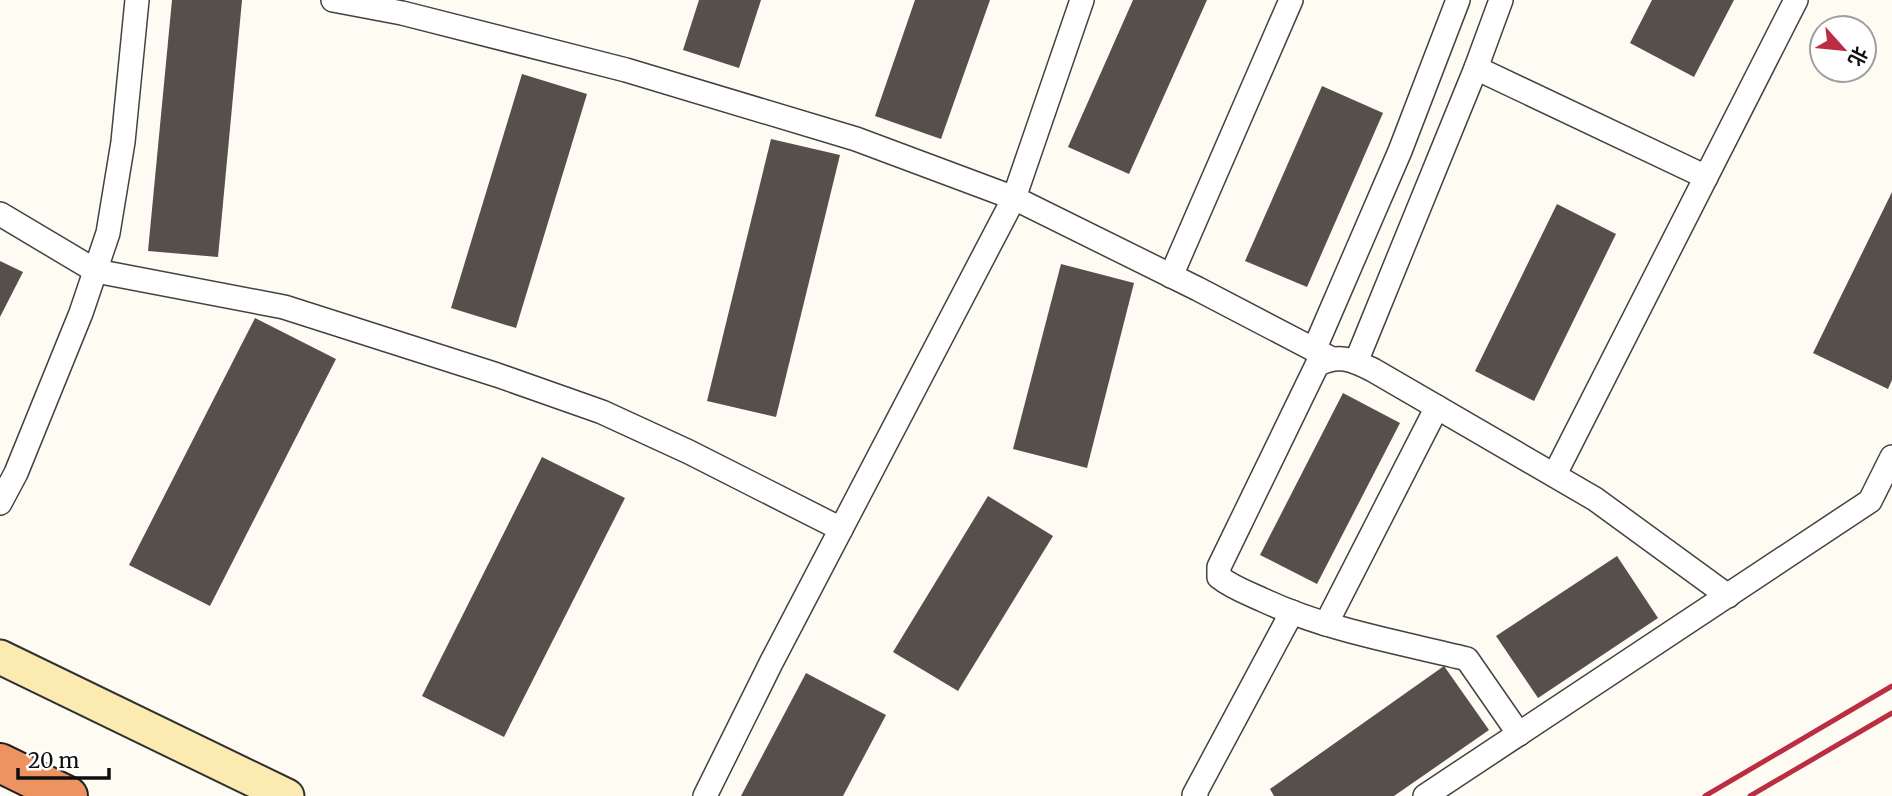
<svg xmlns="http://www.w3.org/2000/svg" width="1892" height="796" font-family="Merriweather,'Noto Sans SC',serif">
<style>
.building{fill:#574f4c}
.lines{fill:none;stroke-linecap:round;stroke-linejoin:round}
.street-casing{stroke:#424242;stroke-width:26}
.secondary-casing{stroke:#313131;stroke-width:37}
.highway-casing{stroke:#202020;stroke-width:42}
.street{stroke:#fff;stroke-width:23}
.secondary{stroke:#fbebb0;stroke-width:33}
.highway{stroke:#ed9361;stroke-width:38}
.rail{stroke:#ba2d42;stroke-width:5}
</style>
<rect width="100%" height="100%" fill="#fefbf2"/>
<g class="building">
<polygon points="172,0 242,0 218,257 148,251"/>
<polygon points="699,0 761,0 739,68 683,50"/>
<polygon points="915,0 990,0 941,139 875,116"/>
<polygon points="1133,0 1207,0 1129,174 1068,147"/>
<polygon points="1652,0 1734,0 1694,77 1630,43"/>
<polygon points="522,74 587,94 516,328 451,308"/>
<polygon points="1322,86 1383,113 1307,287 1245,261"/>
<polygon points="771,139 840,155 776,417 707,401"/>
<polygon points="1892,192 1892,380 1888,389 1813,353"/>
<polygon points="1557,204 1616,234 1534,401 1475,371"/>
<polygon points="0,261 23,272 0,317"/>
<polygon points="1061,264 1134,283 1087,468 1013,449"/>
<polygon points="255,318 336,359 210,606 129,565"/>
<polygon points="1343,393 1400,423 1317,584 1260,555"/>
<polygon points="542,457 625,498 504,737 422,696"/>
<polygon points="988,496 1053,536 958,691 893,652"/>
<polygon points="1617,556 1658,618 1538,698 1496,636"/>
<polygon points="1444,666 1489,730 1394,796 1274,796 1270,789"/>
<polygon points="806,673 886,715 843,796 741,796"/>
</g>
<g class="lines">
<g class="street-casing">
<g id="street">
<polyline points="333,0 402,13 626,70 856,139 1014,198 1082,0"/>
<polyline points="1476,68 1706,177"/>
<polyline points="0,214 96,271 284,307 497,375 602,412 689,452 841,529"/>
<polyline points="1171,276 1291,0"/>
<polyline points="1314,350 1400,151 1458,0"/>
<polyline points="1356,362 1476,68 1501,0"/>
<polyline points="1555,474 1796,0"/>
<polyline points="0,503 16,473 81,313 108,233 123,142 137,0"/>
<polyline points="1326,624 1437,407"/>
<path d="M1519,734L1467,659C1398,642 1327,630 1263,600C1248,593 1233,588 1219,577V567L1317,365C1338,353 1353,360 1373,370L1595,499L1728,596"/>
<polyline points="705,796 771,663 1014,198 1198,289 1330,358"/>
<polyline points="1196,796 1194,795 1292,612"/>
<polyline points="1425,796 1870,501 1892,457"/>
</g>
</g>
<g class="secondary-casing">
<polyline id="secondary" points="0,657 287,796"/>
</g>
<g class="highway-casing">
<polyline id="highway" points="0,763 68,796"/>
</g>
<use href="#street" class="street"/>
<use href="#secondary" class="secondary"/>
<use href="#highway" class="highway"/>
<g class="rail">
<polyline points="1705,796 1892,686"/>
<polyline points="1750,796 1892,713"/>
</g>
</g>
<g transform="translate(1843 49) rotate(117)"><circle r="33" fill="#ffffff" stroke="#9f9f9f" stroke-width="2"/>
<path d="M0-5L12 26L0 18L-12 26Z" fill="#ba2d42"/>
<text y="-10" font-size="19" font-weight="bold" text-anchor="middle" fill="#0f0f0f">北</text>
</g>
<path d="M18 768v10h91v-10" fill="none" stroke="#0f0f0f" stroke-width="3.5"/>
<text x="28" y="768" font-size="21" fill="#0f0f0f" stroke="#ffffff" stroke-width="5" paint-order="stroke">20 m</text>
</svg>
